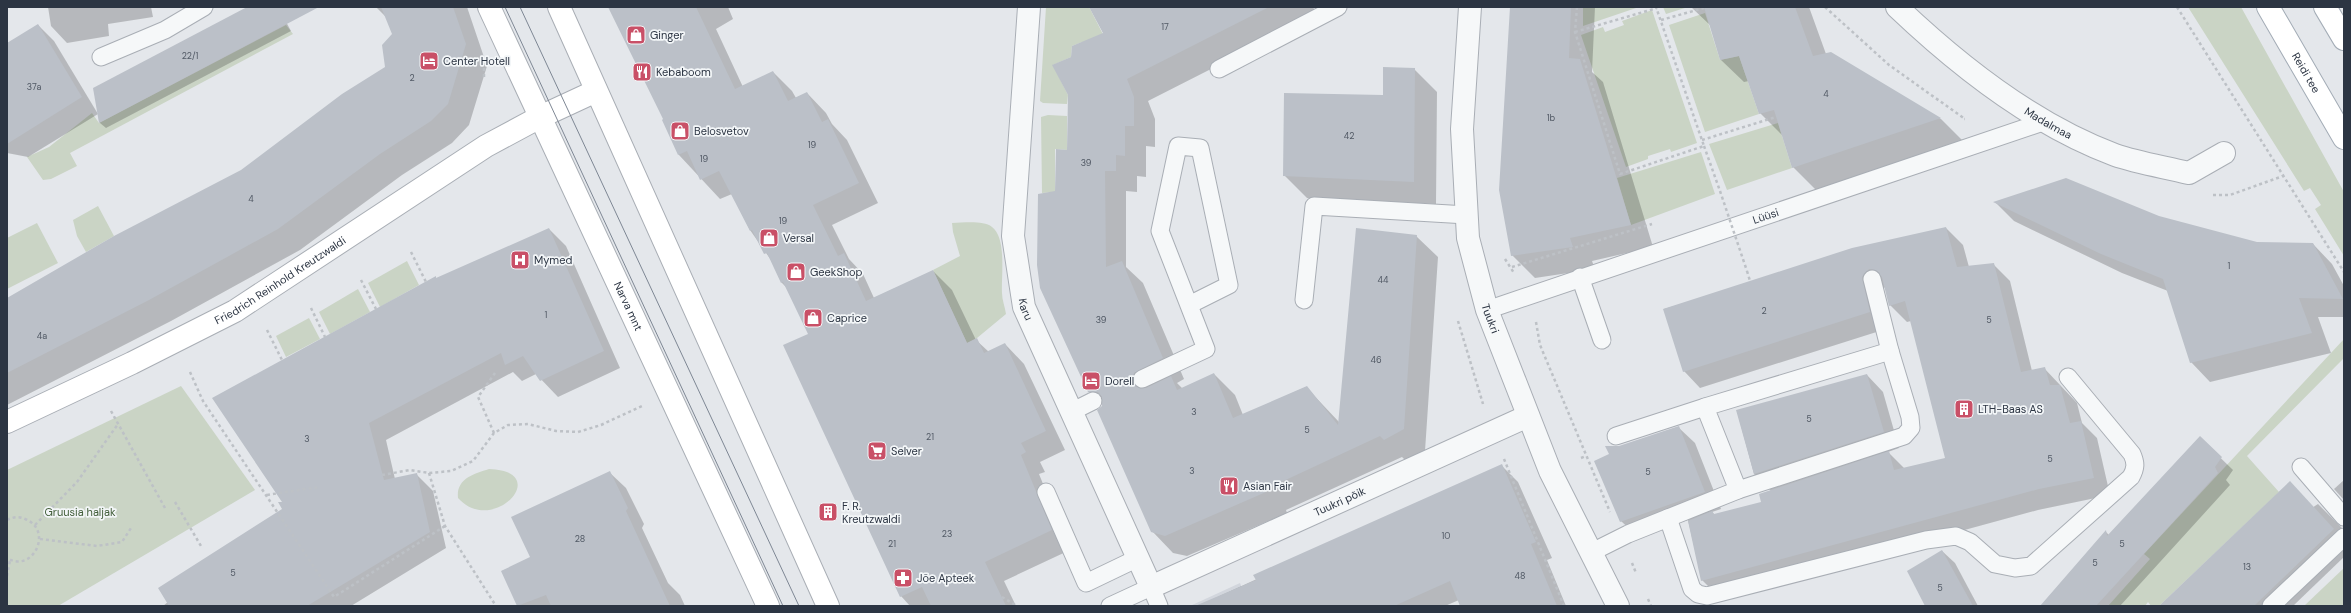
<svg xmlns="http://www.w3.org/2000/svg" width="2351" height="613" font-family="'DM Sans',sans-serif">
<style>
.built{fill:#d2d6dd}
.green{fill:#cad4c5}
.shadow{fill:#0003}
.building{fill:#bbc0c8}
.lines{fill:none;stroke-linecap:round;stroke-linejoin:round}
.lane-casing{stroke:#a9aeb5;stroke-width:19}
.street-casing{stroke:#a9aeb5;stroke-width:24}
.secondary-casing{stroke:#a9aeb5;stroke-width:24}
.primary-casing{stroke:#a3acb6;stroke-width:24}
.path{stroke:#bdc1c6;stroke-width:2.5;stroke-dasharray:3 3;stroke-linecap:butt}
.lane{stroke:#f6f8f9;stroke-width:17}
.street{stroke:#f6f8f9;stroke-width:22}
.secondary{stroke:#fff;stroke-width:22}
.primary{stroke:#fff;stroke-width:22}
.tram{stroke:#7e8794;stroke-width:1}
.path-bridge{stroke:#bdc1c6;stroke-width:2.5;stroke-dasharray:3 3;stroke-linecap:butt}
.labels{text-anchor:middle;stroke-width:3.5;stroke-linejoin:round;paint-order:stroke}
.number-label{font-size:9px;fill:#505864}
.poi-label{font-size:11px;fill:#2c3543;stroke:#f3f6f8;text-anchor:start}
.street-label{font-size:11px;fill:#2c3543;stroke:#f3f6f8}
.park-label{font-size:11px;fill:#425e3a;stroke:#f3f6f8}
</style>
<rect width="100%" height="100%" fill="#e4e7eb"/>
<polygon class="built" points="1240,583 1249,606 1190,606"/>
<g class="green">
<polygon points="1046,7 1089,7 1109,46 1082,42 1072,46 1071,57 1053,65 1068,95 1067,104 1043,103 1040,101"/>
<polygon points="1583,7 1639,7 1583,26"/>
<polygon points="1663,7 1688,7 1666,14"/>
<polygon points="2188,7 2241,7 2344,192 2344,256 2315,209 2321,205 2310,188 2304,191"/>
<polygon points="1652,10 1697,143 1671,152 1670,149 1648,156 1648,159 1626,167 1581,35 1603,27 1605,32 1624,25 1622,21"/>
<polygon points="1705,13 1720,60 1739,56 1759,114 1705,132 1669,25"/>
<polygon points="286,25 293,34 70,153 77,166 51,179 43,180 27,157 49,147 92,113 99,123"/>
<polygon points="1048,115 1067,116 1067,150 1055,149 1055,192 1042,193 1041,117"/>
<polygon points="1778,123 1792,168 1727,190 1709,144"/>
<polygon points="1701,152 1715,194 1631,225 1617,178"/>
<polygon points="98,206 114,236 86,252 77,236 73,220"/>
<polygon points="37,223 58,263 7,289 7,238"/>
<path d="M952,223C963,223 983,220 992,227C1007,238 1001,277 1002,293C1002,300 1005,307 1006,314L977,338L967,343L933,270L960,256L953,232Z"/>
<polygon points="407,261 419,285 380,307 368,283"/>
<polygon points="358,289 370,312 330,334 319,312"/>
<polygon points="309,318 320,339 286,357 276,336"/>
<polygon points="2344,339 2344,358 2247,456 2279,492 2159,606 2151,606 2148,602 2145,606 2108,606 2150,559 2144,554"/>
<polygon points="181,386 255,490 58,606 7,606 7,470"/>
<path d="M489,469C554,471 493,537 458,498C456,479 473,474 489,469Z"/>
<polygon points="2344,568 2344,606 2304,606"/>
</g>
<g class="shadow">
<polygon points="48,7 151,7 153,17 108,24 109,36 67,43 51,26"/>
<polygon points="249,7 278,7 291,31 106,128 100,123 95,88"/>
<polygon points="376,7 467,7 487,66 469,125 452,143 402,175 300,250 171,321 7,405 7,299 241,171 386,68 393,34 387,18"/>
<polygon points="609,7 728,7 733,19 716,29 743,87 773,72 792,91 796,98 807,93 826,113 832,124 847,140 878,203 832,225 849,259 863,274 874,298 933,271 952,290 976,340 989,352 1005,344 1024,364 1065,450 1040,462 1045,472 1039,474 1070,550 1004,581 1016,606 910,606 901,596 809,334 788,289 782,283 771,260 750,230 732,194 720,199 679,155 663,120 665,119"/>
<polygon points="1090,7 1313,7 1317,15 1148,101 1155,119 1155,147 1146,146 1146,177 1137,176 1137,192 1126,191 1126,267 1143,283 1184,379 1177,383 1183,389 1214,374 1235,395 1243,415 1306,387 1339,422 1416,236 1438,257 1425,451 1406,461 1402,457 1286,510 1287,513 1187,556 1173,553 1152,531 1103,405 1089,392 1056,192 1068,151 1072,58 1104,34"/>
<polygon points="1511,7 1595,7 1592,72 1603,82 1653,247 1592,261 1595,269 1535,278 1512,255"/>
<polygon points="1691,7 1809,7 1826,54 1831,53 1941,119 1963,141 1816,190 1793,167 1783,136 1760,113 1749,81 1744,82 1721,60 1711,26"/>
<polygon points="38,25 54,41 98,114 28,157 7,153 7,45"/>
<polygon points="1414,69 1437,92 1436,204 1307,198 1284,175 1384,96"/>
<polygon points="1995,202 2159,217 2256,243 2313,244 2332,264 2344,286 2344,317 2318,317 2331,353 2210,382 2191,362 2168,291 2122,273 2014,221"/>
<polygon points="1946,228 1963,245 1969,267 1993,264 2010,281 2032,371 2044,368 2077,403 2082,423 2097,438 2110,495 2038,510 1719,597 1702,580 1688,520 1638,537 1621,521 1610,455 1619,447 1678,427 1695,443 1721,509 1712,512 1715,515 1763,503 1771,491 1754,474 1737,411 1867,375 1883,392 1899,448 1888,452 1905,469 1946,459 1911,321 1907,322 1890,305 1885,287 1879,294 1886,329 1700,388 1684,371 1664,309"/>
<polygon points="549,229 566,246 620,368 558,397 536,374 522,381 513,372 386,440 395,479 417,475 433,491 446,548 351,606 163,606 284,509 284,502 437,279"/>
<polygon points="2200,438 2233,470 2226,480 2230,485 2120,606 2042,606 2106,532 2109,535"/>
<polygon points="1502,466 1518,482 1552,558 1547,560 1566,606 1461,606 1459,600 1445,606 1198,606"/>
<polygon points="609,472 626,488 644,524 642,528 668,583 680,595 685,606 518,606 502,571 531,558"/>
<polygon points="2344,480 2344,500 2334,489"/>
<polygon points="2318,504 2344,530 2344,557 2293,606 2161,606"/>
<polygon points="1942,551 1955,563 1978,606 1926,606"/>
</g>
<g class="building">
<polygon points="247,7 319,7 99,123 93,88"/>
<polygon points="381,7 453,7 466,44 448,104 431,121 380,154 278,229 149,300 7,373 7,298 114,236 241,170 342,94 385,67 382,45 392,34"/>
<polygon points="608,7 696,7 735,89 773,71 788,101 807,92 822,122 828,119 859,183 813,205 838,256 844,253 866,301 933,270 967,343 977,338 984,353 1005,343 1046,431 1021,443 1026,452 1021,455 1052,530 985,562 1006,606 931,606 922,587 900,597 783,345 808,334 783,282 781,283 767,253 764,254 752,230 750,231 719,171 700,180 687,151 678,155 662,120 663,119"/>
<polygon points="1089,7 1269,7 1127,79 1134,97 1134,126 1125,126 1125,156 1116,155 1116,171 1105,171 1106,267 1122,261 1163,358 1134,373 1132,379 1136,387 1146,388 1171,376 1177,390 1214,373 1233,418 1307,386 1338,425 1356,228 1417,235 1404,429 1384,440 1380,436 1266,489 1266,492 1165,536 1151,532 1097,410 1102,406 1102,397 1098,392 1088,392 1040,288 1037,265 1038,194 1055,191 1056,149 1067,150 1068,95 1052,65 1071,57 1072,46 1103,33"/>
<polygon points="1510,7 1571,7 1569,58 1580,59 1631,225 1570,238 1573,247 1511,256 1499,190"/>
<polygon points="1704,7 1795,7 1813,56 1831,52 1941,118 1792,168 1774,110 1759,114 1739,56 1720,60"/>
<polygon points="38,24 82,97 7,144 7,43"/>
<polygon points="1383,67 1415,68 1414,182 1283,176 1284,93 1383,95"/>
<polygon points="2066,178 2159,216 2257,242 2313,243 2343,299 2299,298 2312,333 2190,363 2163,279 2101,254 1993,202"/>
<polygon points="1946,227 1957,267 1994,263 2021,372 2045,367 2050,385 2060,385 2070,423 2081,421 2094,478 2039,489 1701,581 1688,521 1712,511 1714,514 1761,502 1759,494 1889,451 1894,470 1945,458 1905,301 1889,306 1882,277 1875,270 1869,269 1862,277 1870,312 1683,372 1663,309 1852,248"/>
<polygon points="549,228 604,351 540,381 523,356 505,365 501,353 369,423 384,480 417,473 430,532 307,606 169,606 158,588 282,509 278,502 282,502 212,398 436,276 436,278"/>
<polygon points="1867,374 1884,432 1754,474 1736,410"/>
<polygon points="1679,426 1705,492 1620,522 1594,461 1609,454 1605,446 1619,446"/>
<polygon points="2200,436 2222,457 2215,467 2218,473 2096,606 2040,606 2106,530 2107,536"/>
<polygon points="1502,464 1536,542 1531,544 1557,606 1460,606 1450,581 1394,606 1195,606 1256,580 1253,575"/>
<polygon points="610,471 628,508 626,511 670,606 551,606 546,595 517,606 501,571 530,557 511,517"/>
<polygon points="2290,481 2334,529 2254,606 2159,606"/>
<polygon points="1942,550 1973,606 1925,606 1907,571"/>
</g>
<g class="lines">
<g class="lane-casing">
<g id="lane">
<polyline points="101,57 165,30 204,7"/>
<polyline points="1219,69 1338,7"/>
<polyline points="1580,277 1602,340"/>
<polyline points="1304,300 1314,206 1467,215"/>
<path id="s1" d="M1487,310L2043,122"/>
<polyline points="1142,379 1206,349 1160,231 1178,146 1200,148 1229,285 1189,305"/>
<polyline points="1071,412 1093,401"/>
<polyline points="1616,436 1705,407"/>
<polyline points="2301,467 2344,517"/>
<polyline points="1738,490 1904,436 1911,428 1910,417 1890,351 1872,279"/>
<polyline points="1046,492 1086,583 1138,558"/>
<polyline points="1668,518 1738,490 1705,407 1890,351"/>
<path d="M1592,552L1628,534L1668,518L1692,589L1698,594L1707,596L1926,540L1956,536L1970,542L1995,564L2015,568L2031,566L2131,477C2136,468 2136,463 2132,454L2068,377"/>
<polyline points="1110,606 1151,587 1159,606"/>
<polyline points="2271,606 2344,537"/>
</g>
</g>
<g class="street-casing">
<g id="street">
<path id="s2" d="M1029,7L1013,236L1024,307L1151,587L1528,416"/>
<path id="s3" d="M1470,7L1462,129L1468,238L1487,310L1550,471L1618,606"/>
<path id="s4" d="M1897,7C1959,66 2034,125 2115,155C2138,163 2165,167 2189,173L2224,153"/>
</g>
</g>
<g class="secondary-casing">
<g id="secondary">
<path id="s5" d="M489,7L768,606"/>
<polyline points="559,7 828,606"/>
<path id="s6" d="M7,422L132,363L235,311L486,146L540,117L596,91"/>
</g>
</g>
<g class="primary-casing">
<g id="primary">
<path id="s7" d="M2268,7L2344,138"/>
<polyline points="2325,7 2344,39"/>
</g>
</g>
<g class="path">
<polyline points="1577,7 1575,32 1620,174 1704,146 1656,7"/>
<polyline points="1825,7 1889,65 1965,119 1964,119"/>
<polyline points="2177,7 2344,272"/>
<polyline points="1661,20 1704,8"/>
<polyline points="1575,32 1657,8"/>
<polyline points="484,77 484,68"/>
<polyline points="1702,140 1776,117"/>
<polyline points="1704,146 1720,191"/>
<polyline points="2213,195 2230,195 2283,176"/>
<polyline points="411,252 426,282"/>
<polyline points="1505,259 1514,273"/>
<polyline points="1512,267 1652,224"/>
<polyline points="1747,271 1750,281"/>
<polyline points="361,280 376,309"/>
<polyline points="311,308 325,337"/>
<polyline points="1458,321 1483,404"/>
<polyline points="1536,322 1540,345 1610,512"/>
<polyline points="267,330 282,360"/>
<polyline points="190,372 203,401 334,597 445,526"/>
<polyline points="111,411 165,508"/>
<polyline points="494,433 478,397 495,373"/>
<polyline points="1581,458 1586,456"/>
<polyline points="1504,459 1564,606"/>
<polyline points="429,473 445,526 496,606"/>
<polyline points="382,475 410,470 429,473 451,471 473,461 494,433 508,425 528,424 556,431 578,432 601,425 642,406"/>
<polyline points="267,495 319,487"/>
<polyline points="175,502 201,546"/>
<path d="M7,520C13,517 19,516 25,519C54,530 33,574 7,558"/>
<polyline points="35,525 77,482 118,424"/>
<polyline points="40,539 97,546 122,542 131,528"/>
<polyline points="1632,563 1636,573"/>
<polyline points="7,576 10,560"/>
<polyline points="1002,597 1017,606"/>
<polyline points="1648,599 1651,606"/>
</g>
<use href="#lane" class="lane"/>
<use href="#street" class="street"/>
<use href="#secondary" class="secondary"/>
<use href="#primary" class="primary"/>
<g class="tram">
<polyline points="505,7 783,606"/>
<polyline points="520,7 799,606"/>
</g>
<polyline class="path-bridge" points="1720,191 1747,271"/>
</g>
<defs>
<g id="shop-square" transform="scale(1)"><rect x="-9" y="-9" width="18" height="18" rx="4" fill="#c95067" stroke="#f3f6f8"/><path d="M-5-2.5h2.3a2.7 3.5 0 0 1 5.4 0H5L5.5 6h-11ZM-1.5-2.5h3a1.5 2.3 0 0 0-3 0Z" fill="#fff"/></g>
<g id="hotel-square" transform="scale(1)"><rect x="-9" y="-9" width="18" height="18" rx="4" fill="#c95067" stroke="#f3f6f8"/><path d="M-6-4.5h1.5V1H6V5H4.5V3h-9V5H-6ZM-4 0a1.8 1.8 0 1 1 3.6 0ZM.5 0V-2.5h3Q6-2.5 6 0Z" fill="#fff"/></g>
<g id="restaurant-square" transform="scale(1)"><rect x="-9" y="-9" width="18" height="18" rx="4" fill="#c95067" stroke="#f3f6f8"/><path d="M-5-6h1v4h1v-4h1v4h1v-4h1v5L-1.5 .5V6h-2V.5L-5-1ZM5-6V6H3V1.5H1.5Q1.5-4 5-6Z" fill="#fff"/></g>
<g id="hospital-square" transform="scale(1)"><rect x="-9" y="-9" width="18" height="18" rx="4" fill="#c95067" stroke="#f3f6f8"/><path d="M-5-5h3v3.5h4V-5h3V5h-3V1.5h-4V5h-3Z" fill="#fff"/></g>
<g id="building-square" transform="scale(1)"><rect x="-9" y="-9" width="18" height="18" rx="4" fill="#c95067" stroke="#f3f6f8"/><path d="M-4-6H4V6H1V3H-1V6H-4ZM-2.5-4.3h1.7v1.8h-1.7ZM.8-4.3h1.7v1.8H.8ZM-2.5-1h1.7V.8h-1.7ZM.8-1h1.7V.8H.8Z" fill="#fff"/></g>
<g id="supermarket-square" transform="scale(1)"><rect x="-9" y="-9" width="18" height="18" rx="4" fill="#c95067" stroke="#f3f6f8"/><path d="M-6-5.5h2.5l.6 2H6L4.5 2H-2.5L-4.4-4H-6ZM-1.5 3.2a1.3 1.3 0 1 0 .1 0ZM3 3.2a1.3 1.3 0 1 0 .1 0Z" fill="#fff"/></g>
<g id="pharmacy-square" transform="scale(1)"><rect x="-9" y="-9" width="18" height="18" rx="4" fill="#c95067" stroke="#f3f6f8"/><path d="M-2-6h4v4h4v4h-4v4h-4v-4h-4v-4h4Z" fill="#fff"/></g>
</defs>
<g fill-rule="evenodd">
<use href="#shop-square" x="636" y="35"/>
<use href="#hotel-square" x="429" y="61"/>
<use href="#restaurant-square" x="642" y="72"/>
<use href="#shop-square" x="680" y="131"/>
<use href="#shop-square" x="769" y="238"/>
<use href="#hospital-square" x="520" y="260"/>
<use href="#shop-square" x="796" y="272"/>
<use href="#shop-square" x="813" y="318"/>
<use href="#hotel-square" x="1091" y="381"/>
<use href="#building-square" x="1964" y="409"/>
<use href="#supermarket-square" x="877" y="451"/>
<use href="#restaurant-square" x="1229" y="486"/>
<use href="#building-square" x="828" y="512"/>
<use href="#pharmacy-square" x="903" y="578"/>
</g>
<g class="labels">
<g class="number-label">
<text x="1165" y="30">17</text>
<text x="190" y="59">22/1</text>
<text x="412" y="81">2</text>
<text x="34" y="90">37a</text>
<text x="1826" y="97">4</text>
<text x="1551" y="121">1b</text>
<text x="1349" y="139">42</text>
<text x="812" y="148">19</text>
<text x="704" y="162">19</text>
<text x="1086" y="166">39</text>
<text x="251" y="202">4</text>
<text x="783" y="224">19</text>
<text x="2229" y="269">1</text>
<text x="1383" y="283">44</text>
<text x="1764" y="314">2</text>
<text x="546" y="318">1</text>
<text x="1101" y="323">39</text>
<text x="1989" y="323">5</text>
<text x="42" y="339">4a</text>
<text x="1376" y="363">46</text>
<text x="1194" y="415">3</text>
<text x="1809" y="422">5</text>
<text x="1307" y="433">5</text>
<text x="930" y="440">21</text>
<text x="307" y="442">3</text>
<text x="2050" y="462">5</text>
<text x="1192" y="474">3</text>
<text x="1648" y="475">5</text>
<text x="947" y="537">23</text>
<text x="1446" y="539">10</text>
<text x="580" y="542">28</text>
<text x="892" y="547">21</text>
<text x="2122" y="547">5</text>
<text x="2095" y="566">5</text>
<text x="2247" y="570">13</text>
<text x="233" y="576">5</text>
<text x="1520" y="579">48</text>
<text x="1940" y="591">5</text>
</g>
<g class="poi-label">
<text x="650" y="39">Ginger</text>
<text x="443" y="65">Center Hotell</text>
<text x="656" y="76">Kebaboom</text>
<text x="694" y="135">Belosvetov</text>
<text x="783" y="242">Versal</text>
<text x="534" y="264">Mymed</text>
<text x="810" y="276">GeekShop</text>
<text x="827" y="322">Caprice</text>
<text x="1105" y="385">Dorell</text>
<text x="1978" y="413">LTH-Baas AS</text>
<text x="891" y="455">Selver</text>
<text x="1243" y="490">Asian Fair</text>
<text x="842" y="510">F. R.<tspan x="842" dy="13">Kreutzwaldi</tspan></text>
<text x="917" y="582">Jõe Apteek</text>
</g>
<g class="street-label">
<text dy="4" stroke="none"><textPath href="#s7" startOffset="76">Reidi tee</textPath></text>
<text dy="4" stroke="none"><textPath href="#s4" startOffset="191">Madalmaa</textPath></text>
<text dy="4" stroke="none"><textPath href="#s1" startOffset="294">Lüüsi</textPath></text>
<text dy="4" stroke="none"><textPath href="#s6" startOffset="308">Friedrich Reinhold Kreutzwaldi</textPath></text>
<text dy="4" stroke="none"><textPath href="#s5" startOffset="330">Narva mnt</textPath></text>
<text dy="4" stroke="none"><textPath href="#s2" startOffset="304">Karu</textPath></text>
<text dy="4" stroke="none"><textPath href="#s3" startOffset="315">Tuukri</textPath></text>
<text dy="4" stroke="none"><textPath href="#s2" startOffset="816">Tuukri põik</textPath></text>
</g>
<g class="park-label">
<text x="80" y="516">Gruusia haljak</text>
</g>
</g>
<rect width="2351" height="613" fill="none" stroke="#2c3543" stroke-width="16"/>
</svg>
